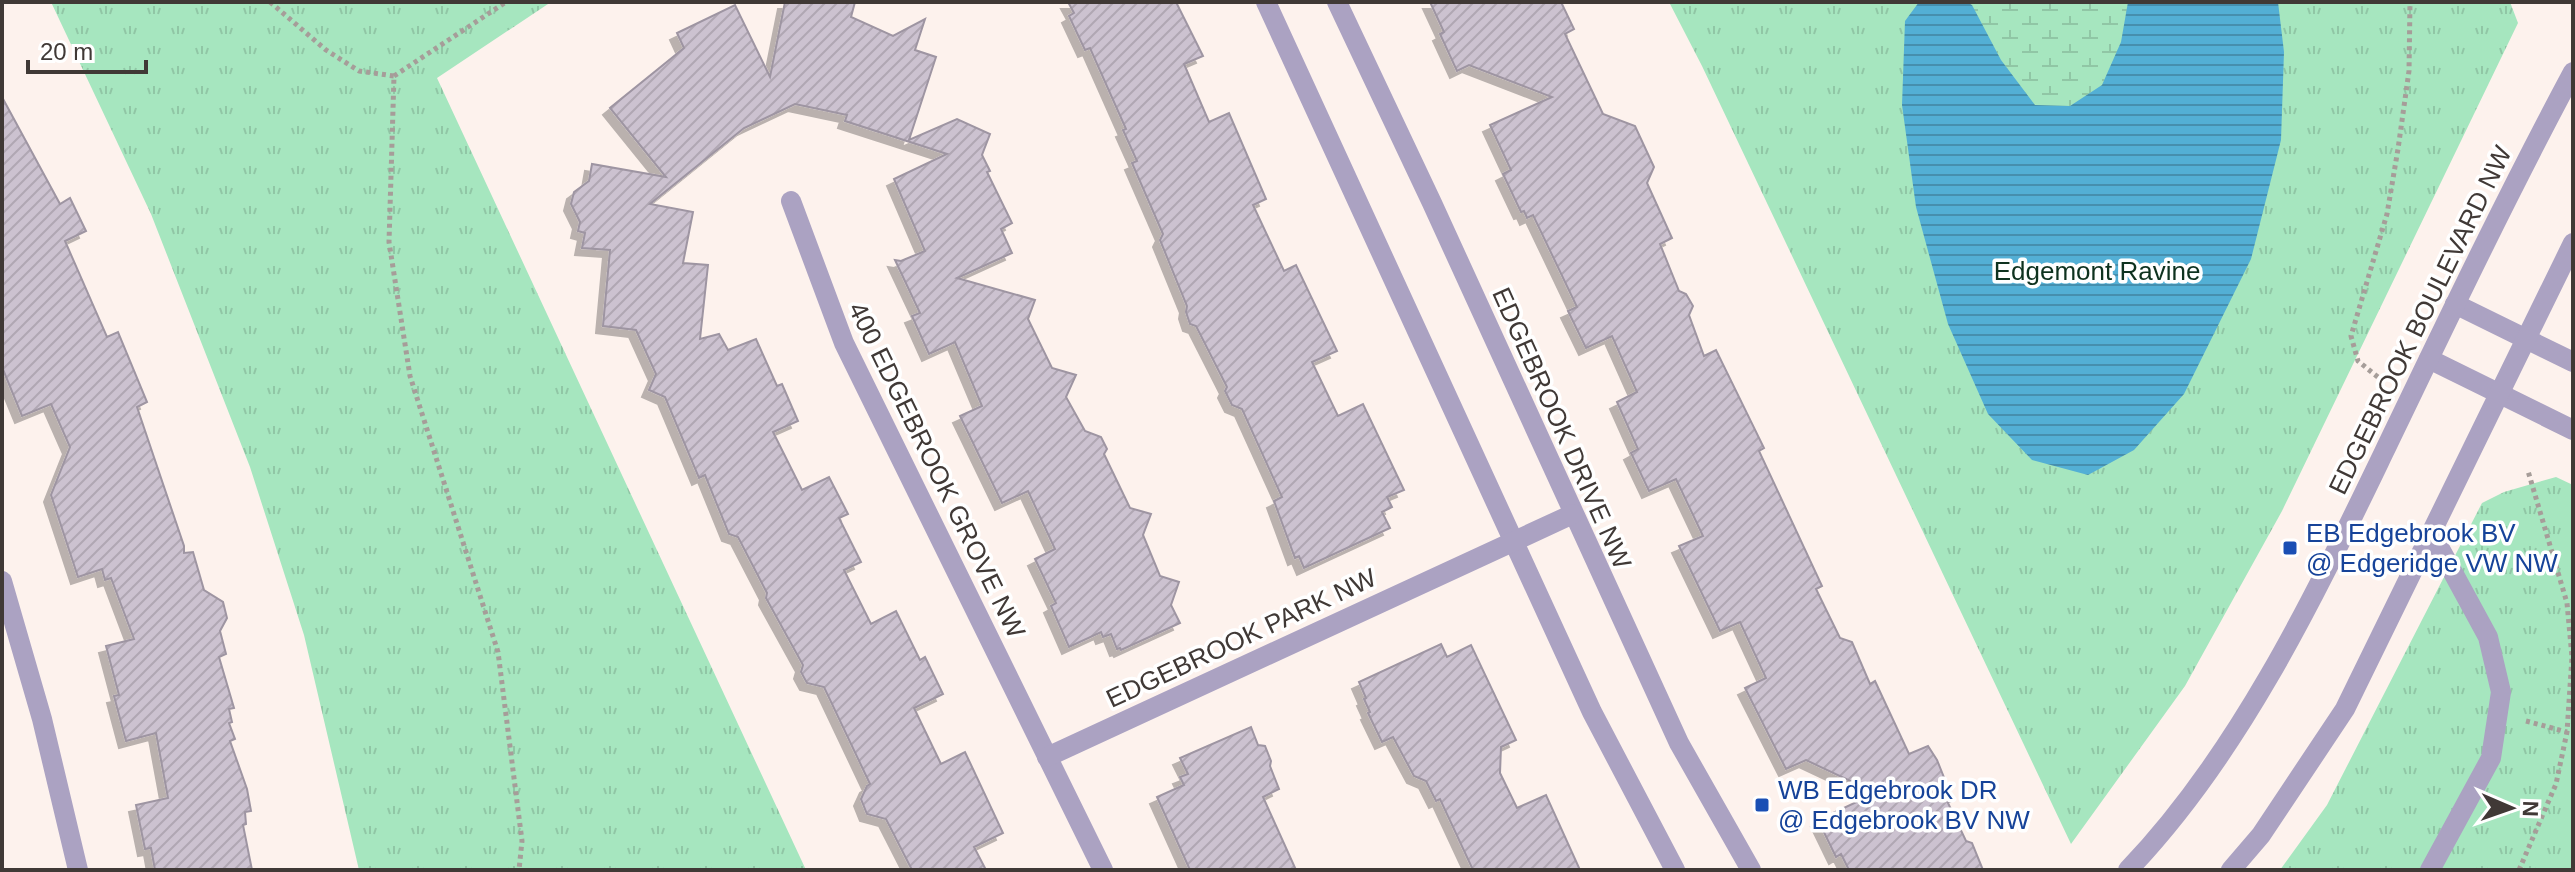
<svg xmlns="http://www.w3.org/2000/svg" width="2575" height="872" font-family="Arial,sans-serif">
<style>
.grass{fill:url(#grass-tufts)}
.wetland{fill:url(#wetland-marsh)}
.water{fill:url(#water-rules)}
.building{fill:url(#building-hatch);stroke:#9e95a2;stroke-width:2;filter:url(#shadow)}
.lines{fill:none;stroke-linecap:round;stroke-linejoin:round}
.path{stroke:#a69d99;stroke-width:5;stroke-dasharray:4 4;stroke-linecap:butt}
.minor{stroke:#aba2c2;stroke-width:20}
.transit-dot{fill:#1a4fb4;stroke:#fff;stroke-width:3}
.labels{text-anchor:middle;stroke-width:7;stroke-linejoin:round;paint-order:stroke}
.park-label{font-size:26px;fill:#0e321f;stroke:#fff}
.street-label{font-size:26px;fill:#403936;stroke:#fff}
.transit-label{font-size:26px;fill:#164399;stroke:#fff;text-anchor:start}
</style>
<defs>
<pattern id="grass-tufts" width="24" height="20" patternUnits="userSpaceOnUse" patternTransform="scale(2)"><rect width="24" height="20" fill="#a6e6bf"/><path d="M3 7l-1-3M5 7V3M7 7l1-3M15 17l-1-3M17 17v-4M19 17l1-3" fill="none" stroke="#90c6a5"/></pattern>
<pattern id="wetland-marsh" width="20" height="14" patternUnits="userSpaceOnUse" patternTransform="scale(2)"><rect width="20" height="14" fill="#a6e6bf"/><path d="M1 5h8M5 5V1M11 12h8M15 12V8" fill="none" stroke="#90c6a5"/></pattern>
<pattern id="water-rules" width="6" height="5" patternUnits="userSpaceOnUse" patternTransform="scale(2)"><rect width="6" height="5" fill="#53afd5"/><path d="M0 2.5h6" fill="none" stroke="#468fae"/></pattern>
<pattern id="building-hatch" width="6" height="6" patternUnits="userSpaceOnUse" patternTransform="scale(2)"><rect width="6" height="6" fill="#ccc2d0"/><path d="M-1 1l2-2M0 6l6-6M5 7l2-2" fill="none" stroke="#b0a7b3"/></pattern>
<filter id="shadow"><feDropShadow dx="-7" dy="7" stdDeviation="0" flood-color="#0004"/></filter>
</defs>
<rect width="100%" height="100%" fill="#fdf2ed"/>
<g class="grass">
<polygon points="51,2 551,2 437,78 806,870 359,870 304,635 250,467 151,214"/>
<polygon points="1669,2 2510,2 2518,23 2282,511 2185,686 2071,844 1702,66"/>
<polygon points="2556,477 2573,485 2573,870 2280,870 2327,805 2482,503 2504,492"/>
</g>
<polygon class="wetland" points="1966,2 2128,2 2121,42 2102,85 2070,106 2035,105 2001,60 1972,6"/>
<polygon class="water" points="1919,2 1966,2 1972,5 2001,60 2035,105 2070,106 2102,85 2121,42 2128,2 2278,2 2284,52 2281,140 2251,259 2184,394 2134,450 2088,475 2032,460 1988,414 1948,324 1916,207 1902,105 1905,21"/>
<g class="building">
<polygon points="785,2 855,2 851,17 893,36 925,19 915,50 936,57 909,140 957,119 990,134 982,155 990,171 987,172 1012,223 1001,229 1012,253 957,278 1035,300 1028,319 1052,368 1076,375 1066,397 1085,431 1101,437 1107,449 1104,454 1130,508 1151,514 1143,535 1160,576 1179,582 1171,605 1180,623 1121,650 1120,648 1117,649 1111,634 1103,637 1101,632 1069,647 1051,606 1056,603 1035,559 1055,549 1028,491 1002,503 960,416 982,406 955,342 929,354 912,316 920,313 895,260 901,261 925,251 894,179 947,154 845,121 847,115 795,104 744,128 650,204 693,212 683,263 708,265 700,339 719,334 728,350 756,339 777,386 782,384 798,421 773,432 802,490 829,477 848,514 839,518 861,562 844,570 871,624 896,611 920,660 925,657 943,694 914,708 941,764 965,752 1003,833 974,847 986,870 912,870 886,819 867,814 861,799 867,786 870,784 824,687 807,683 801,672 803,665 766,598 767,593 738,537 729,534 705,475 699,478 665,397 649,390 656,374 636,330 603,326 610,250 582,248 585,233 578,231 580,222 571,204 574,192 589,181 592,164 666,177 610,108 684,48 677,33 735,5 770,77"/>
<polygon points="1068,2 1176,2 1203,56 1184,64 1209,122 1229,113 1266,199 1253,205 1284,271 1296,265 1337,351 1312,362 1338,416 1363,404 1404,490 1387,497 1392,507 1382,512 1390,528 1304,568 1299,556 1295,558 1274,501 1282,497 1242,409 1232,405 1225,391 1227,387 1196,326 1190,324 1186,312 1187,306 1160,240 1163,234 1132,163 1137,161 1123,130 1126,129 1090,48 1085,50 1069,16 1074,13"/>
<polygon points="1430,2 1561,2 1574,29 1565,34 1603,114 1635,126 1654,167 1647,183 1672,238 1660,244 1679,291 1686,294 1693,306 1689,315 1704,356 1716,350 1764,448 1759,451 1822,586 1816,589 1840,638 1852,642 1870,684 1875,681 1909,754 1928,746 1937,760 1953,800 1948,803 1966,841 1972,843 1983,870 1849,870 1841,854 1836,857 1818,820 1876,793 1806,760 1786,769 1745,688 1766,678 1740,622 1720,631 1679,546 1703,536 1676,479 1649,491 1631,453 1638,449 1617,402 1637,392 1612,336 1586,348 1568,311 1577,307 1533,215 1527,218 1524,211 1521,212 1503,174 1511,170 1490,125 1552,97 1469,65 1457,71 1440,34 1444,32"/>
<polygon points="2,97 60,204 70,198 86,231 65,241 107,337 118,332 147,402 137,407 184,546 184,553 193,552 204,590 223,602 227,618 220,631 226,654 219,657 234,708 229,709 232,722 229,723 235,739 230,741 247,789 251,811 245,812 246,824 243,825 252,870 155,870 151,848 145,849 136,805 168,798 156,733 126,741 114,696 119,695 106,646 134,639 111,578 105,580 102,569 78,577 51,495 70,447 51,404 22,416 2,367"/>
<polygon points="1441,644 1447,657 1471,645 1516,740 1501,747 1500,773 1517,808 1546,795 1580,870 1473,870 1440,799 1436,801 1426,781 1414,776 1393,737 1382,742 1368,713 1370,712 1364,699 1366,698 1359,682"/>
<polygon points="1251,727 1258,745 1265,746 1271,761 1270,766 1279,789 1263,797 1296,870 1190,870 1157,797 1184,785 1180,777 1188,774 1180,758"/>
</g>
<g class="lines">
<g class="path">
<polyline points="270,2 326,50 359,71 394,76 389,242 410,376 498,652 522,841 519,870"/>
<polyline points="394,76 506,2"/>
<polyline points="2384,382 2358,361 2351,336 2387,214 2398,149 2409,71 2410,2"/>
<polyline points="2526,721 2567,732"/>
<polyline points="2519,870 2556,784 2567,732 2572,657 2567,603 2528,471"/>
</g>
<g class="minor">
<polyline points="1266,2 1592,712 1675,870"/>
<polyline points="1337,2 1432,203 1679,743 1751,870"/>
<polyline points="791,201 844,343 1103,870"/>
<polyline points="2455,304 2573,362"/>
<polyline points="2429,359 2573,430"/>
<polyline points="2,581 42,719 78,870"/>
<polyline points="1047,757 1573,514"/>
<path d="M2128,870C2240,753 2314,597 2384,452C2445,325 2506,197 2573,72"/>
<polyline points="2231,870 2261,835 2345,709 2573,243"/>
<polyline points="2430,870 2491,758 2501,692 2488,637 2432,534"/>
</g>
</g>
<g class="transit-dot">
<rect x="2282" y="540" width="16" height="16" rx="4"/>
<rect x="1754" y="797" width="16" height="16" rx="4"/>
</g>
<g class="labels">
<g class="park-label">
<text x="2097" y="280">Edgemont Ravine</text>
</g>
<g class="street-label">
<text transform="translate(2420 320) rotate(-64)" y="9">EDGEBROOK BOULEVARD NW</text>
<text transform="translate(1562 428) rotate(66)" y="9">EDGEBROOK DRIVE NW</text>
<text transform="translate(937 470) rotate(64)" y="9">400 EDGEBROOK GROVE NW</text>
<text transform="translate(1241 638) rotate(-25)" y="9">EDGEBROOK PARK NW</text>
</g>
<g class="transit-label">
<text x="2306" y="542">EB Edgebrook BV<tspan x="2306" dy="30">@ Edgeridge VW NW</tspan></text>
<text x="1778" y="799">WB Edgebrook DR<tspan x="1778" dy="30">@ Edgebrook BV NW</tspan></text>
</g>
</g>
<rect width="2575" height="872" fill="none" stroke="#403936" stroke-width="8"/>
<g transform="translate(2511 808) rotate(92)" stroke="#ffffff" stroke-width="6" paint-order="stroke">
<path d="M0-6L14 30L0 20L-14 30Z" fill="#403936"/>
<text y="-12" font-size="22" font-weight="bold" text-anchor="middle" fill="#403936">N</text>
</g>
<path d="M28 60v12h118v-12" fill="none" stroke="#403936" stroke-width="4"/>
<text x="40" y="60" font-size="24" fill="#403936" stroke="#ffffff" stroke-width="6" paint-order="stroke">20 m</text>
</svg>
